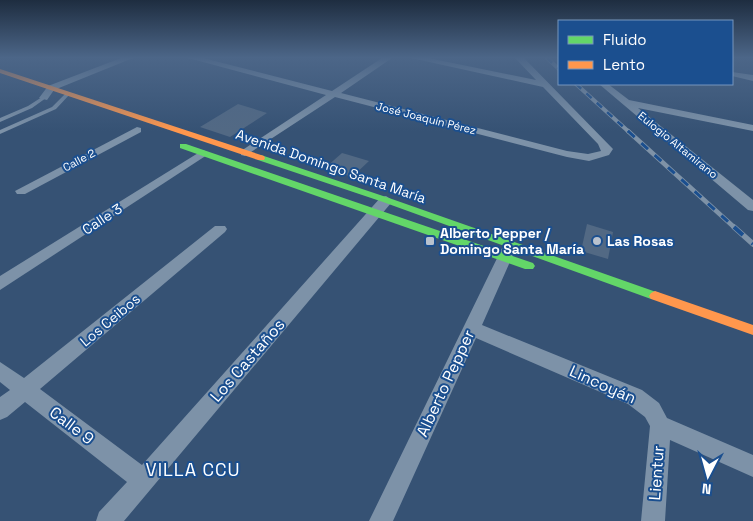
<svg xmlns="http://www.w3.org/2000/svg" width="753" height="521" font-family="'Space Grotesk',sans-serif">
<style>
.building{fill:#526984}
.lines{fill:none;stroke-linecap:round;stroke-linejoin:round}
.lane{fill:#7d92a8;fill-rule:evenodd}
.street{fill:#7d92a8;fill-rule:evenodd}
.fast{fill:#63d668;fill-rule:evenodd}
.slow{fill:#ff974d;fill-rule:evenodd}
.rail-far2-casing{stroke:#7e92a7;stroke-width:4}
.rail-far1-casing{stroke:#7e92a7;stroke-width:4.5}
.rail-casing{stroke:#7e92a7;stroke-width:5.5}
.rail-far2{stroke:#1b4f8f;stroke-width:2.5;stroke-dasharray:7;stroke-linecap:butt}
.rail-far1{stroke:#1b4f8f;stroke-width:3;stroke-dasharray:9;stroke-linecap:butt}
.rail{stroke:#1b4f8f;stroke-width:4;stroke-dasharray:12;stroke-linecap:butt}
.poi-dot{fill:#b9c2ce;stroke:#1b4f8f;stroke-width:2}
.labels{text-anchor:middle;stroke-width:4;stroke-linejoin:round;paint-order:stroke}
.far-street-label{font-size:11px;fill:#fff;stroke:#1b4f8f}
.street-label{font-size:14px;fill:#fff;stroke:#1b4f8f}
.poi-label{font-size:14px;font-weight:bold;fill:#fff;stroke:#1b4f8f;text-anchor:start}
.near-street-label{font-size:16px;fill:#fff;stroke:#1b4f8f}
.near-neighbourhood-label{font-size:18px;letter-spacing:1px;fill:#fff;stroke:#1b4f8f}
</style>
<rect width="100%" height="100%" fill="#365274"/>
<g class="building">
<polygon points="238,104 267,113 230,137 200,127"/>
<polygon points="342,153 349,155 369,161 352,177 325,168"/>
<polygon points="587,224 613,232 608,259 581,251"/>
</g>
<g class="lines">
<g class="lane">
<polygon points="66,93 70,94 56,109 0,134 0,130 52,107"/>
<polygon points="42,97 46,98 32,108 0,122 0,118 28,106"/>
</g>
<g class="street">
<polygon points="121,58 133,58 54,90 47,100 39,98 48,86"/>
<polygon points="188,58 203,58 332,91 382,58 392,58 341,93 567,151 588,154 601,151 598,144 543,87 411,58 428,58 536,80 515,58 524,58 613,149 609,155 589,161 567,157 335,97 245,156 241,155 241,151 326,95"/>
<polygon points="732,72 753,75 753,81 732,76"/>
<polygon points="599,84 608,84 629,100 753,125 753,131 638,108 753,200 753,211 748,210"/>
<polygon points="137,127 141,128 141,132 25,194 17,194 15,191"/>
<polygon points="203,150 209,153 207,155 0,290 0,276"/>
<polygon points="386,196 392,200 391,203 124,521 96,521 99,512 127,482 25,402 7,417 0,420 0,397 10,390 0,382 0,362 24,378 215,226 225,226 227,229 225,232 40,389 142,465 381,197"/>
<polygon points="510,241 517,246 482,325 642,390 659,403 667,418 753,455 753,477 670,440 665,521 641,521 650,426 645,417 628,404 476,338 393,521 369,521 503,246"/>
</g>
<g class="fast">
<polygon points="180,144 186,144 533,263 535,266 533,269 525,269 180,148"/>
<polygon points="261,155 389,198 659,293 661,296 659,299 651,299 383,202 258,160 258,156"/>
</g>
<g class="slow">
<polygon points="0,69 264,156 265,158 264,160 258,160 0,73"/>
<polygon points="655,291 753,325 753,335 651,299 649,296 651,293"/>
</g>
<g class="rail-far2-casing">
<g id="rail-far2">
<polyline points="547,58 559,69"/>
<polyline points="576,84 629,132"/>
</g>
</g>
<g class="rail-far1-casing">
<polyline id="rail-far1" points="628,131 735,228"/>
</g>
<g class="rail-casing">
<polyline id="rail" points="734,227 753,244"/>
</g>
<use href="#rail-far2" class="rail-far2"/>
<use href="#rail-far1" class="rail-far1"/>
<use href="#rail" class="rail"/>
</g>
<linearGradient id="sky" x2="0" y2="1"><stop stop-color="#1e2d40"/><stop offset="0.44" stop-color="#4c6688"/><stop offset="1" stop-color="#4c6688" stop-opacity="0"/></linearGradient>
<rect width="753" height="131" fill="url(#sky)"/>
<g class="poi-dot">
<rect x="425" y="236" width="10" height="10" rx="2.5"/>
<circle cx="597" cy="241" r="5"/>
</g>
<g class="labels">
<g class="far-street-label">
<text transform="translate(426 118) rotate(14)" y="4">José Joaquín Pérez</text>
<text transform="translate(678 145) rotate(39)" y="4">Eulogio Altamirano</text>
<text transform="translate(79 160) rotate(-28)" y="4">Calle 2</text>
</g>
<g class="street-label">
<text transform="translate(331 166) rotate(19)" y="5">Avenida Domingo Santa María</text>
<text transform="translate(102 219) rotate(-33)" y="5">Calle 3</text>
<text transform="translate(110 320) rotate(-40)" y="5">Los Ceibos</text>
</g>
<g class="poi-label">
<text x="440" y="238">Alberto Pepper /<tspan x="440" dy="16">Domingo Santa María</tspan></text>
<text x="607" y="246">Las Rosas</text>
</g>
<g class="near-street-label">
<text transform="translate(247 360) rotate(-49)" y="6">Los Castaños</text>
<text transform="translate(445 383) rotate(-65)" y="6">Alberto Pepper</text>
<text transform="translate(603 384) rotate(24)" y="6">Lincoyán</text>
<text transform="translate(72 425) rotate(37)" y="6">Calle 9</text>
<text transform="translate(656 473) rotate(-86)" y="6">Lientur</text>
</g>
<g class="near-neighbourhood-label">
<text x="193" y="476">VILLA CCU</text>
</g>
</g>
<rect x="558" y="20" width="175" height="65" fill="#1b4f8f" stroke="#7695bc"/>
<rect x="568" y="36" width="25" height="8" fill="#63d668" stroke="#7695bc"/>
<text x="603" y="45" font-size="15" fill="#ffffff">Fluido</text>
<rect x="568" y="61" width="25" height="8" fill="#ff974d" stroke="#7695bc"/>
<text x="603" y="70" font-size="15" fill="#ffffff">Lento</text>
<g transform="translate(708 476) rotate(186)" stroke="#1b4f8f" stroke-width="4" paint-order="stroke">
<path d="M0-4L9 19L0 12L-9 19Z" fill="#ffffff"/>
<text y="-8" font-size="14" font-weight="bold" text-anchor="middle" fill="#ffffff">N</text>
</g>
</svg>
